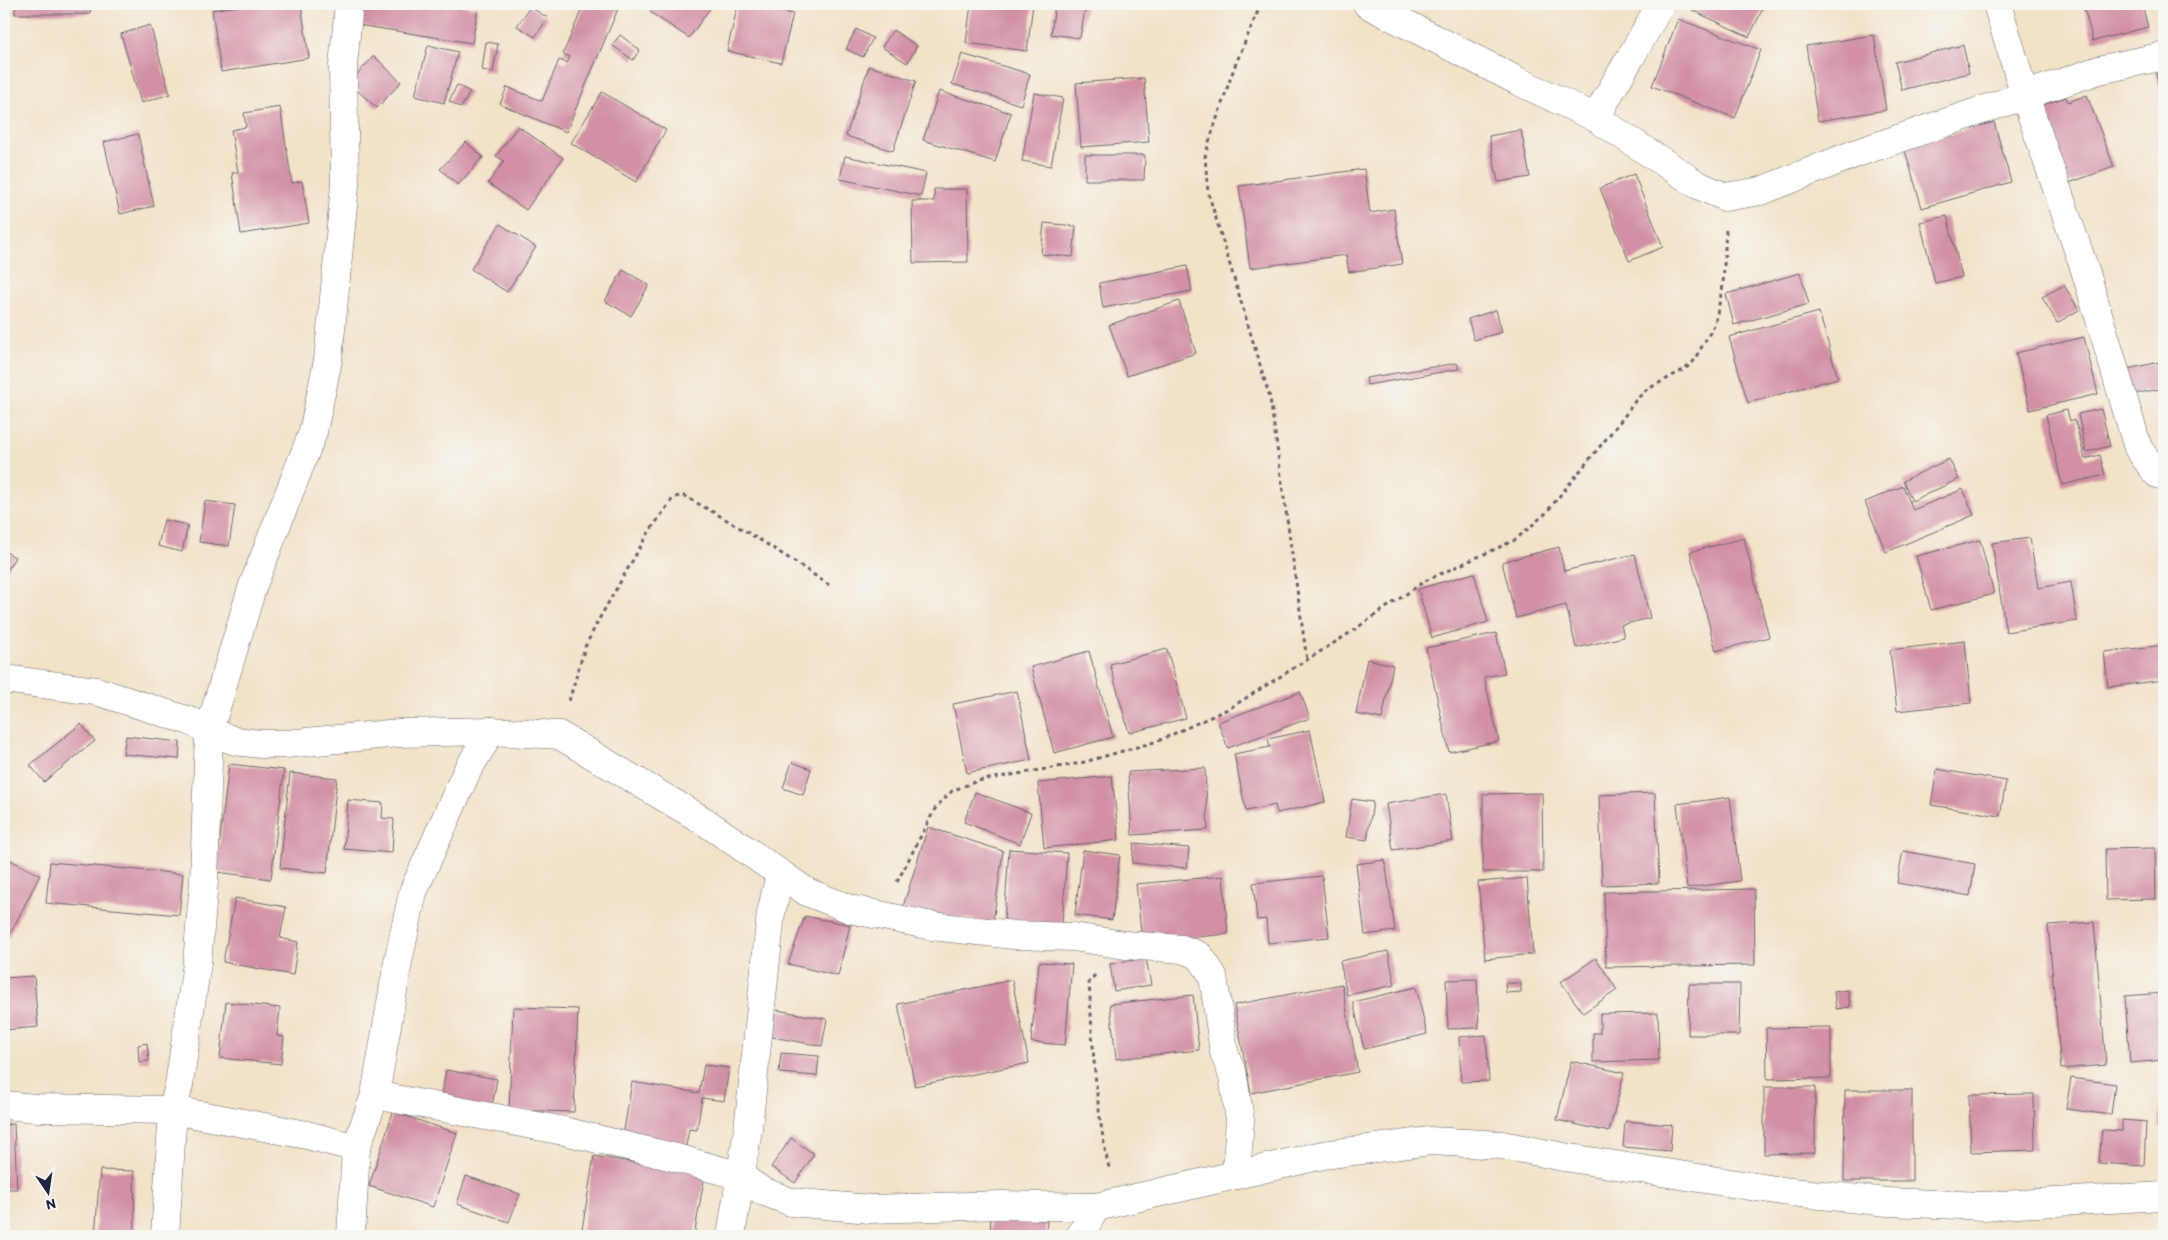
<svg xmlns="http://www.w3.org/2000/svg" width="2168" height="1240" font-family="Itim,sans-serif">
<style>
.building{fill:#d290a4}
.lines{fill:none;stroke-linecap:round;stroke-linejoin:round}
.minor-casing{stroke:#6b656c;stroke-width:29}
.path{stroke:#6b656c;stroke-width:3;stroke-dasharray:4 4;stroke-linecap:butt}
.minor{stroke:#fff;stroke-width:28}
</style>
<rect width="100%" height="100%" fill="#f6f6f2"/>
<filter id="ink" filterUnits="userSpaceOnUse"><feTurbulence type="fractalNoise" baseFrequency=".02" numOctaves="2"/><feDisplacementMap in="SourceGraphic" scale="10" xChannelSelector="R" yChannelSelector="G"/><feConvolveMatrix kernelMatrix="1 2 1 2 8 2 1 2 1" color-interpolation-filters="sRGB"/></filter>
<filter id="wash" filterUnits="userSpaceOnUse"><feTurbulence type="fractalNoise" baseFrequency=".0096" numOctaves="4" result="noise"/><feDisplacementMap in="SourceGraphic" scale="20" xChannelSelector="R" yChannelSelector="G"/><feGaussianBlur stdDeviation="1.12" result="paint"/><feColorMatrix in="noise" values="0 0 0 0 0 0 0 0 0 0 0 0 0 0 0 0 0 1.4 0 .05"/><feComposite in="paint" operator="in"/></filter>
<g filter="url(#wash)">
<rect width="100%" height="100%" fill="#f2e2c8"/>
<g id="blocks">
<g class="building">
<polygon points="15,4 91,4 90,14 15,14"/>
<polygon points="249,4 301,4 309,58 221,72 212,10"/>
<polygon points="361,4 453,4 478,8 472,43 358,25"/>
<polygon points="584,4 620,4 566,132 500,104 507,87 542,101 559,60 567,63 570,57 563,54"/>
<polygon points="655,4 713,4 689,38 650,12"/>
<polygon points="738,4 747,4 793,14 781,63 727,51"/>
<polygon points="971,4 1033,4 1027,51 966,43"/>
<polygon points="1055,4 1086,4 1080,38 1051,34"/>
<polygon points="1695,4 1765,4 1749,37 1692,10"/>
<polygon points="2083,4 2142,4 2148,27 2093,41"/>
<polygon points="530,7 548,18 535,37 517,26"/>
<polygon points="1678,19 1761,50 1735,118 1652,86"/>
<polygon points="150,25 170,94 141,103 121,34"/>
<polygon points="856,29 873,38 863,57 846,49"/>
<polygon points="893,30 917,46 907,63 882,47"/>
<polygon points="620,35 640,50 633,60 612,45"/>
<polygon points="1874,35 1886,110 1818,121 1806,46"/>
<polygon points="486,42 498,44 493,72 482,70"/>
<polygon points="428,45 458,52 444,103 415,96"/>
<polygon points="1963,45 1969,73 1902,90 1895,62"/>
<polygon points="962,54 1030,74 1021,105 952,84"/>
<polygon points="374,56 401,82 377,108 349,83"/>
<polygon points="869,66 916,81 893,151 846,136"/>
<polygon points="2164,71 2164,103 2156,74"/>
<polygon points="1144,78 1149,142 1081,147 1076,83"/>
<polygon points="457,85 470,92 461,108 449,101"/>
<polygon points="939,91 1011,113 995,162 923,140"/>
<polygon points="602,92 666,130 636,182 571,143"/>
<polygon points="1034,93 1063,98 1051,166 1022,161"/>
<polygon points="2087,95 2114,167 2069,183 2040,106 2066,97 2068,102"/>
<polygon points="280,107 292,183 302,181 309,223 241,234 232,173 238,172 231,130 246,127 244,113"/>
<polygon points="1994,122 2011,182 1922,208 1904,147"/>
<polygon points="518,126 563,158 526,210 488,183 504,161 496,156"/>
<polygon points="1521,130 1530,177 1498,182 1489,136"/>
<polygon points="138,134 154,206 120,214 104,142"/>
<polygon points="466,142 483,157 458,185 440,169"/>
<polygon points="1085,155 1145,155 1144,180 1085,180"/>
<polygon points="845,156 926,173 921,196 840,179"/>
<polygon points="1364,169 1370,213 1394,209 1402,264 1349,272 1346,255 1250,268 1239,186"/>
<polygon points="1634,174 1663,247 1629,261 1600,188"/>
<polygon points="934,189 967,189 968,262 913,263 912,201 934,201"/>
<polygon points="1947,216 1962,277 1935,283 1920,222"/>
<polygon points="1044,223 1076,226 1073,257 1041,254"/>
<polygon points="500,224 536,247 507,292 471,269"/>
<polygon points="1187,266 1192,291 1103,308 1099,283"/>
<polygon points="623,270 649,285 631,316 605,301"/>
<polygon points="1800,273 1809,304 1734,325 1726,294"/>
<polygon points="2064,285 2079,310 2057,323 2042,297"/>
<polygon points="1179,301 1196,353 1127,376 1109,325"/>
<polygon points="1496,310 1502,332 1474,340 1468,319"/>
<polygon points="1819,312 1838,378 1748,403 1729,337"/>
<polygon points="2084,337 2098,394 2030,410 2016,353"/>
<polygon points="2164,361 2164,388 2129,395 2123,370"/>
<polygon points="1457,363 1459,369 1367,385 1366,378"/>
<polygon points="2101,409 2110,446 2086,452 2078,414"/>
<polygon points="2067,410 2070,421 2075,419 2085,459 2100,455 2105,475 2062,485 2046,415"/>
<polygon points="1949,459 1959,479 1912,501 1903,481"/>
<polygon points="1903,486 1913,510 1963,489 1974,515 1886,552 1865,502"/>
<polygon points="205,501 235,505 229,546 199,542"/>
<polygon points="164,520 188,525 182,552 158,546"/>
<polygon points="1744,538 1769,637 1716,651 1690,552"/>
<polygon points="2030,538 2038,588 2071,582 2077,621 2006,632 1992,543"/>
<polygon points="1980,540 1994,594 1931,610 1916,556"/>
<polygon points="1559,547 1564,571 1635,554 1650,618 1621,625 1624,637 1576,648 1566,605 1516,618 1502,562"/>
<polygon points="4,551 15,557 4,576"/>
<polygon points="1474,573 1488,622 1432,638 1418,589"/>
<polygon points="1496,633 1505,673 1484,677 1499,741 1449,752 1426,648"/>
<polygon points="1965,641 1971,703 1897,711 1890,650"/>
<polygon points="2164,645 2164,680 2108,687 2104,652"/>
<polygon points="1167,649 1186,718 1129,733 1110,664"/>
<polygon points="1089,651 1113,737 1054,753 1031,667"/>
<polygon points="1367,659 1393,665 1382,719 1356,714"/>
<polygon points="1017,691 1031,760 967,773 953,704"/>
<polygon points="1300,692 1310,718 1228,748 1218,722"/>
<polygon points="81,724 95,741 44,782 30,765"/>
<polygon points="1310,730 1325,802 1277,813 1275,805 1246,811 1234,754 1270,747 1268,739"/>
<polygon points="126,736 180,742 179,759 123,754"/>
<polygon points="792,762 811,769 803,795 783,788"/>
<polygon points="229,764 284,770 271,879 216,872"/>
<polygon points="1205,768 1208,830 1132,835 1128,772"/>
<polygon points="1937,769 2006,781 2000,816 1931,805"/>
<polygon points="290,773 337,778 327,873 280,868"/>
<polygon points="1112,776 1119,840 1044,848 1038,783"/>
<polygon points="975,792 1031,813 1020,844 964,822"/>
<polygon points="1542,793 1543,872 1483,872 1483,794"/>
<polygon points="1655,793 1659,883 1602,885 1599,795"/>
<polygon points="1446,794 1453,841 1393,850 1386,804"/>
<polygon points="1730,797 1740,881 1687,888 1677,804"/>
<polygon points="1352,799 1373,802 1367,840 1346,837"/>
<polygon points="348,800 383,803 382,818 394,819 392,853 344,849"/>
<polygon points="928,827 1003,851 993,922 902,910"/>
<polygon points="1134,843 1189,848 1187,868 1132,863"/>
<polygon points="2155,848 2156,899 2106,900 2105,849"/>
<polygon points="1009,849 1067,853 1062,925 1004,922"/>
<polygon points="1083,850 1120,855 1112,920 1075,915"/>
<polygon points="1903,851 1975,864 1970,896 1897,883"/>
<polygon points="4,857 40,875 4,946"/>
<polygon points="1385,860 1395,931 1365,935 1356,864"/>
<polygon points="50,862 183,874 179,915 46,903"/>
<polygon points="1223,876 1228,934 1142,942 1136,884"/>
<polygon points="1322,876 1329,937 1268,943 1266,919 1257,920 1253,883"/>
<polygon points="1527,878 1533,954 1485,959 1478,882"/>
<polygon points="1754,889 1755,965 1606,967 1604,892"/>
<polygon points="235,898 286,907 280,938 298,942 293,975 223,962"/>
<polygon points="805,916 850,925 838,976 788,964"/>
<polygon points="2094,922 2106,1065 2061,1069 2048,925"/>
<polygon points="1388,951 1395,985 1347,995 1340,961"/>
<polygon points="1146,958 1151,985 1114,991 1110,964"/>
<polygon points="1596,958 1617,990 1583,1013 1561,982"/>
<polygon points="1039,962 1072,964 1065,1045 1031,1042"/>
<polygon points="34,976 38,1027 4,1030 4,978"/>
<polygon points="1477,979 1479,1028 1448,1029 1446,980"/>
<polygon points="1012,980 1029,1063 915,1086 898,1004"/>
<polygon points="1505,983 1521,983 1521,992 1506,993"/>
<polygon points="1342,984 1358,1072 1251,1093 1234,1005"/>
<polygon points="1689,984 1740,984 1739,1035 1688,1035"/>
<polygon points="1416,987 1427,1034 1364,1049 1353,1002"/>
<polygon points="1848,990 1850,1007 1836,1009 1834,992"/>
<polygon points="2164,993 2164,1060 2130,1063 2125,996"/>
<polygon points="1193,995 1199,1050 1116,1059 1110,1004"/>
<polygon points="226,1002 280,1008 277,1036 284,1037 281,1064 220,1058"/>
<polygon points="513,1007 578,1009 574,1112 509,1110"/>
<polygon points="771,1009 827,1019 822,1046 767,1036"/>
<polygon points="1658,1013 1659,1060 1593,1062 1593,1033 1600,1033 1600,1014"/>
<polygon points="1831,1027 1831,1078 1767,1079 1766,1028"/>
<polygon points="1486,1035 1489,1081 1461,1082 1459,1037"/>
<polygon points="147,1043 149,1061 139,1062 138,1045"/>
<polygon points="781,1053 819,1056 817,1076 779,1073"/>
<polygon points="1571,1061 1624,1073 1609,1132 1557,1120"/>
<polygon points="704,1065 729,1068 724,1101 702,1098 697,1130 689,1129 686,1146 623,1136 632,1082 699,1093"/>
<polygon points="446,1070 497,1079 491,1112 440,1103"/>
<polygon points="2163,1075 2164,1076 2164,1128 2159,1128"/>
<polygon points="2071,1078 2115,1084 2111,1115 2066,1109"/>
<polygon points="1764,1087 1815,1087 1815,1153 1764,1154"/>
<polygon points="1845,1090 1912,1090 1912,1181 1844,1181"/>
<polygon points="2034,1094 2035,1150 1971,1152 1969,1095"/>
<polygon points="393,1112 457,1133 433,1207 369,1186"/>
<polygon points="2122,1120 2146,1122 2144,1166 2099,1163 2102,1130 2122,1131"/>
<polygon points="1625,1121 1672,1125 1670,1151 1623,1147"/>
<polygon points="14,1124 17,1189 4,1189 4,1125"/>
<polygon points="791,1138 814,1154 795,1183 771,1167"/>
<polygon points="594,1156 705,1174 694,1236 581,1236"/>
<polygon points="100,1170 134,1171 135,1236 95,1236"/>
<polygon points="466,1176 520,1194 509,1222 457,1204"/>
<polygon points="991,1215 1047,1218 1046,1236 990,1236"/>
<polygon points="2013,1228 2061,1235 2061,1236 2011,1236"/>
<polygon points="1513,1233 1514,1236 1473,1236 1472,1234"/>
</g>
</g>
</g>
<g filter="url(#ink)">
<use href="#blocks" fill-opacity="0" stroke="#6b656c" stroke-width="1"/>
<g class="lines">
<g class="minor-casing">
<g id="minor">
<polyline points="1367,4 1518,81 1596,118 1698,185 1725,197 1761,191 1857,153 2099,70 2164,56"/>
<polyline points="1997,4 2025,96 2085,270 2138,448 2157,474 2164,476"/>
<path d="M1596,118C1616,79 1641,43 1660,4"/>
<polyline points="4,679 96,691 190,721 209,731 235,741 261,744 286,744 399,733 491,731 559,735 704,821 807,892 850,909 932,926 1014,935 1073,937 1125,945 1182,949 1200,956 1213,976 1224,1052 1233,1076 1240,1120 1236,1175"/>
<polyline points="375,1095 564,1131 673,1157 740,1176 762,1191 791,1202 870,1209 1002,1205 1096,1207 1323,1155 1430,1141 1502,1145 1564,1157 1782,1191 1888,1202 1983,1206 2164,1196"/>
<polyline points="4,1105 35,1108 173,1110 307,1135 356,1148"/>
<polyline points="165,1236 173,1110 179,1085 197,963 204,881 209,731 252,588 313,432 328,360 345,185 343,66 349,4"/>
<polyline points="351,1236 356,1148 375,1095 398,962 413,892 467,771 491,731"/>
<polyline points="731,1236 748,1129 771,913 780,875"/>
<polyline points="1080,1236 1096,1207"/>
</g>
</g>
<g class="path">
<polyline points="1261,4 1234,68 1209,142 1205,157 1208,192 1270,398 1307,660"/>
<path d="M569,701L585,647L598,621L647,535L673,498L682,495C733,522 782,553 829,585"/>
<polyline points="897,882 936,807 952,791 977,781 1081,763 1158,741 1230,708 1345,636 1425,581 1515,540 1545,514 1623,418 1635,401 1646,390 1685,369 1693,362 1715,324 1723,285 1726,230"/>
<path d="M1095,975L1089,982C1093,1044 1095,1107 1109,1168"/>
</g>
<use href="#minor" class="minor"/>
</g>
</g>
<rect width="2168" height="1240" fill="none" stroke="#f6f6f2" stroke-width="20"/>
<g transform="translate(48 1192) rotate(167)" stroke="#f6f6f2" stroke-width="4" paint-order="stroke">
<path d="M0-4L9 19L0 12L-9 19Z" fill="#22223b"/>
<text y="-8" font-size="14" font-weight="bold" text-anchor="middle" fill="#22223b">N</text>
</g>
</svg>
